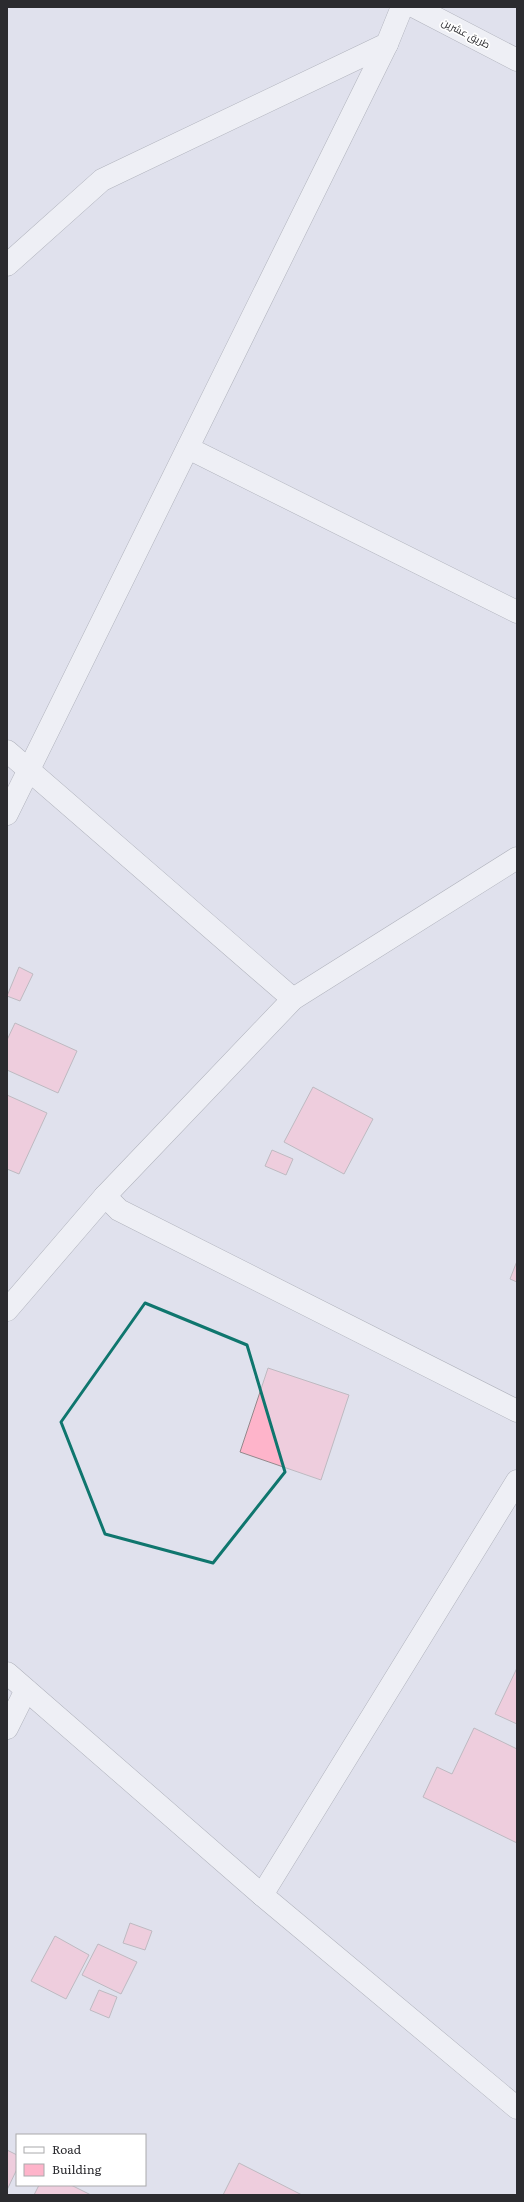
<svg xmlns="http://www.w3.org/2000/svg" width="524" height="2202" font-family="Literata,Cairo,serif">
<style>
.building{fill:#feb4ca;stroke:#94888b}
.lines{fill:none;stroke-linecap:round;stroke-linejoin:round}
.street-casing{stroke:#787a84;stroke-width:23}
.primary-casing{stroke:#787a84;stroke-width:23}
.street{stroke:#fff;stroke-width:22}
.primary{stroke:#fff;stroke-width:22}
.marked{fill:none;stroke:#0f766e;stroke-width:3;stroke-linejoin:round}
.labels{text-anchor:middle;stroke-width:3.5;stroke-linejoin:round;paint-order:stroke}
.street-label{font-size:10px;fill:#2b2b2f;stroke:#fff}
</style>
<rect width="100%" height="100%" fill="#e0e1ed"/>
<g class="building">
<polygon points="19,967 33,974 20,1001 7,996"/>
<polygon points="15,1023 77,1051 58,1093 7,1070 7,1040"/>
<polygon points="313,1087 373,1119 344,1174 284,1142"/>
<polygon points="7,1095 47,1113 19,1174 7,1169"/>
<polygon points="272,1150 293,1159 286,1175 265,1166"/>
<polygon points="517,1261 517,1282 510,1279"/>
<polygon points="268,1368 349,1395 321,1480 240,1452"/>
<polygon points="517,1668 517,1724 495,1714"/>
<polygon points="474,1728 517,1749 517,1843 423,1797 437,1767 452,1774"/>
<polygon points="130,1923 152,1931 145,1950 123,1943"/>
<polygon points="55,1936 89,1955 66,1999 31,1981"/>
<polygon points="98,1944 137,1962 121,1994 82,1975"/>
<polygon points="99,1990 117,1997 109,2018 90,2010"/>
<polygon points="7,2150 17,2155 17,2169 7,2190"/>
<polygon points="239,2163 302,2195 223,2195"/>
<polygon points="39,2185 71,2185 91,2195 34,2195"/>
</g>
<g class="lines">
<g class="street-casing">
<g id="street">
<polyline points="7,265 102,180 387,44"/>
<polyline points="188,448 517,612"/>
<polyline points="7,751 293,999"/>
<polyline points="7,814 387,44 402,7"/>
<polyline points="105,1196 119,1210 517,1411"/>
<polyline points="7,1310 105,1196 293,999 517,858"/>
<polyline points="7,1673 262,1895 517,2108"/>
<polyline points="7,1728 26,1690"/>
<polyline points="262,1895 517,1481"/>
</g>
</g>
<g class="primary-casing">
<polyline id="primary" points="415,7 517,60"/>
</g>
<use href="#street" class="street"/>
<use href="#primary" class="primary"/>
</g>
<path d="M0 0H524V2202H0ZM145,1303L247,1345L285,1472L213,1563L105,1534L61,1422Z" fill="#e0e1ed" fill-opacity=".55" fill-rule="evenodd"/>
<path class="marked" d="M145,1303L247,1345L285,1472L213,1563L105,1534L61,1422Z"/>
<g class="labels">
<g class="street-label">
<text transform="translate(466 33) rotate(27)" y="4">طريق عشرين</text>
</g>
</g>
<rect width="524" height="2202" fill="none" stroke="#2b2b2f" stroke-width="16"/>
<rect x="16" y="2134" width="130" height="52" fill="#ffffff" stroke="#aaaaac"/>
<rect x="24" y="2147" width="20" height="6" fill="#ffffff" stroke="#aaaaac"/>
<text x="52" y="2154" font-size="12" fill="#2b2b2f">Road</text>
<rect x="24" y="2164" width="20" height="12" fill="#feb4ca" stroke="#aaaaac"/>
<text x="52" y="2174" font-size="12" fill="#2b2b2f">Building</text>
</svg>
